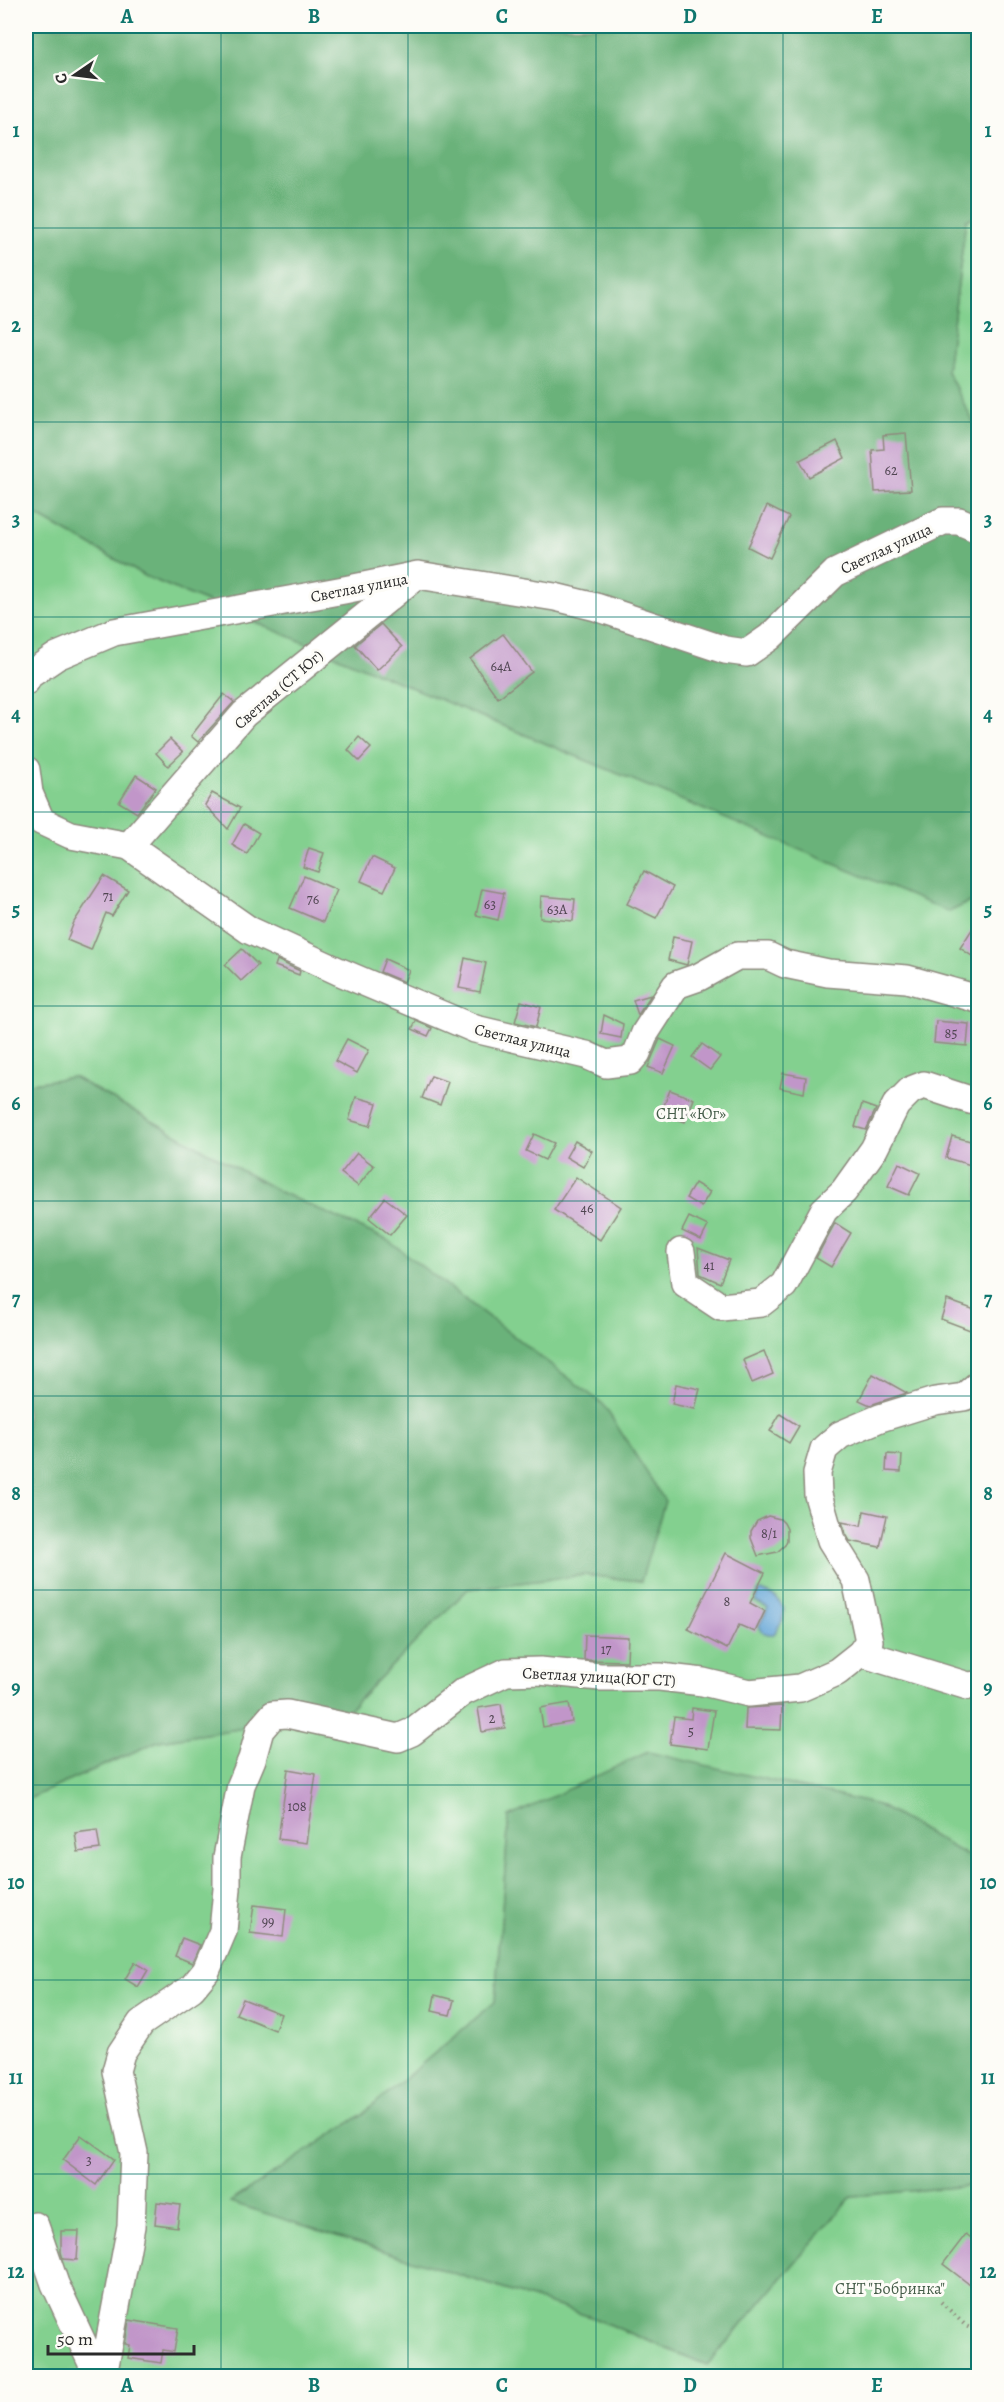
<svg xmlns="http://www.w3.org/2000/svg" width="1004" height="2402" font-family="Alegreya,serif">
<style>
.green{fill:#83d08f;stroke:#577e5d;stroke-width:1.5}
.forest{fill:#6ab27a;stroke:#4a6e52;stroke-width:1.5}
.water{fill:#64a5d7;stroke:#486881;stroke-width:1.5}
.building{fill:#c196c9}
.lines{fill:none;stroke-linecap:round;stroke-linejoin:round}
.minor-casing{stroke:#8e8a7e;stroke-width:30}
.path{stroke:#8e8a7e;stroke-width:4;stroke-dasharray:1.5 4.5;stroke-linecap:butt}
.minor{stroke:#fff;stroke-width:27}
.grid{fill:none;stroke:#0f766e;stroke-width:1.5;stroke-opacity:0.55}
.labels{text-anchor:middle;stroke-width:6;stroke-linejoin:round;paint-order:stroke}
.number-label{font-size:14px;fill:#504652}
.street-label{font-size:16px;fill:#2b2b2b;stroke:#fdfcf7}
.park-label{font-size:16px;fill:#455d49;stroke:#fdfcf7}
.neatline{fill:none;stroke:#0f766e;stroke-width:2}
.grid-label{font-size:20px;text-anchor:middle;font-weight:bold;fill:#0f766e}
</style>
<rect width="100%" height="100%" fill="#fdfcf7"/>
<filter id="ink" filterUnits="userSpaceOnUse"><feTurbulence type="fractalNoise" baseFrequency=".0167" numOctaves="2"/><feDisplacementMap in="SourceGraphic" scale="12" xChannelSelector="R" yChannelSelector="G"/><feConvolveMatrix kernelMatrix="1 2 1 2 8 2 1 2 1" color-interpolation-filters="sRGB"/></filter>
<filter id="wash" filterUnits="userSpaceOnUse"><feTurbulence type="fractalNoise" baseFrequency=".008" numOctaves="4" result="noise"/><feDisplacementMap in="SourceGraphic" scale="24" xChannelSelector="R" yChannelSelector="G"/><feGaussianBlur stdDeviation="1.35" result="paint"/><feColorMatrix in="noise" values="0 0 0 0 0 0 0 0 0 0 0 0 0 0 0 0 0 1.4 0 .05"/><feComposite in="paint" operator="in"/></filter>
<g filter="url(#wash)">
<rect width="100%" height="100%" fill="#f2e9d0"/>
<g class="green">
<polygon points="978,216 978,431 947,371 966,220"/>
<polygon points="26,509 145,576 949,912 978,898 978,1862 878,1805 509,1817 495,2002 363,2114 231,2202 591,2317 707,2365 852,2196 978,2185 978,2376 26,2376 26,1800 158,1741 345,1713 468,1589 584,1575 641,1581 387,1240 280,1192 73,1077 26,1084"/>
</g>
<g class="forest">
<polygon points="26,26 978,26 978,216 966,220 947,371 978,431 978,898 949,912 145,576 26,509"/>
<polygon points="73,1077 280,1192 387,1240 603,1404 665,1501 641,1581 584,1575 468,1589 345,1713 158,1741 26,1800 26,1084"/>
<polygon points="648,1752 878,1805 978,1862 978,2185 852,2196 707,2365 591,2317 230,2202 363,2114 495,2002 509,1817"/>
</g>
<path class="water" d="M761,1591L775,1596L784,1609L783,1620L774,1634C767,1635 762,1633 759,1626L768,1608L755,1602L758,1592Z"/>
<g id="blocks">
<g class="building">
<polygon points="906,433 911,490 875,492 872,450 884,449 883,435"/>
<polygon points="837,441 845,458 809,477 800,460"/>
<polygon points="767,506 789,517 770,558 748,547"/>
<polygon points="381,624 402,647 377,670 355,645"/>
<polygon points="503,634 532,672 498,698 470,659"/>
<polygon points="224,694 234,702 198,742 191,736"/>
<polygon points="359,737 371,748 359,761 348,750"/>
<polygon points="170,739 183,752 168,766 156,753"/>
<polygon points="136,775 156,788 137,813 119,802"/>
<polygon points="212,793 240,808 228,829 205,805"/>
<polygon points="244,824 259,833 247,854 232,845"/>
<polygon points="309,848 324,853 318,872 303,867"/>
<polygon points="372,857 395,868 384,891 361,881"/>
<polygon points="644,871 673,887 656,918 627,904"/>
<polygon points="104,876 128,890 112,916 106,913 91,950 67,940 74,922"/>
<polygon points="304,876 337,890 323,922 290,908"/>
<polygon points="482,889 504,893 498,920 476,915"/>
<polygon points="541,896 575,899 573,921 540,918"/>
<polygon points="978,920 978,960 960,948"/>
<polygon points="673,937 692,941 687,965 668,960"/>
<polygon points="242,949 258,965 241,981 225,965"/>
<polygon points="465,958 486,963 480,992 459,988"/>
<polygon points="385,959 409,970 404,982 380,972"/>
<polygon points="277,960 300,971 299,975 275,966"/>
<polygon points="651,995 638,1015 633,1000"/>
<polygon points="521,1001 541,1007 536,1027 515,1022"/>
<polygon points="604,1015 623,1024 621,1038 601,1034"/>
<polygon points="416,1021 432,1028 428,1036 412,1029"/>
<polygon points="936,1021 969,1024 967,1046 934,1043"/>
<polygon points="347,1039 369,1050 357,1073 335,1061"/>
<polygon points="660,1039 675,1046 663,1073 648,1067"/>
<polygon points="702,1044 720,1057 710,1070 692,1057"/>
<polygon points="783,1073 806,1077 804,1093 780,1088"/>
<polygon points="431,1076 448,1082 440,1105 422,1098"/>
<polygon points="670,1090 694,1099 685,1122 661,1113"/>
<polygon points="356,1097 377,1103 370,1126 349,1120"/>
<polygon points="862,1104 876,1109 866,1130 855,1127"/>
<polygon points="534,1134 554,1143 545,1160 526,1151"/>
<polygon points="952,1136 978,1143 978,1167 946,1158"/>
<polygon points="575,1141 592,1151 583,1167 566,1157"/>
<polygon points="357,1153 374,1166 358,1186 341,1173"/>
<polygon points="899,1163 920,1173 909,1195 888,1186"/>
<polygon points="576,1177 621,1207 600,1240 554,1210"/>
<polygon points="695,1183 710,1192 701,1207 686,1198"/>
<polygon points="385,1198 407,1215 390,1235 369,1218"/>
<polygon points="689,1217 708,1226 701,1240 682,1231"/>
<polygon points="835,1223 851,1233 831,1267 816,1258"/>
<polygon points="698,1248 729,1260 720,1283 700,1274"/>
<polygon points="947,1300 978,1311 978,1333 941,1319"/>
<polygon points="764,1351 773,1374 752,1383 743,1360"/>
<polygon points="873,1374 907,1393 870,1405 859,1400"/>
<polygon points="676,1384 700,1389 695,1409 672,1404"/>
<polygon points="780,1414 799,1426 789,1443 770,1431"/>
<polygon points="887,1454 902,1455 901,1472 886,1471"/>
<polygon points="864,1511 887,1516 880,1547 850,1541 846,1534 842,1522 861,1526"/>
<polygon points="768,1516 780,1519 784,1523 787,1529 787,1540 785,1545 777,1552 758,1556 751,1538 751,1531 757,1521"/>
<polygon points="726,1553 765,1573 750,1603 765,1611 755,1632 739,1625 727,1649 688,1629"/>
<polygon points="585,1635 628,1637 627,1661 584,1660"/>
<polygon points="569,1703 572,1722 543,1727 540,1708"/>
<polygon points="501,1704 505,1728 482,1732 478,1708"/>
<polygon points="782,1706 781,1730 745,1729 746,1708"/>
<polygon points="692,1708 714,1711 708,1749 670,1744 674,1717 691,1719"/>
<polygon points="288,1769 316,1774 306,1843 278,1839"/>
<polygon points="97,1830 100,1849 78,1852 75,1833"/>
<polygon points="254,1905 286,1909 283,1937 250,1933"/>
<polygon points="182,1938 200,1945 192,1963 175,1956"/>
<polygon points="135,1962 148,1970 138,1987 125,1979"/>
<polygon points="435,1995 454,2000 450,2015 432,2011"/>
<polygon points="243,1999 281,2014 275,2030 236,2014"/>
<polygon points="81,2135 114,2159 96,2185 63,2160"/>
<polygon points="157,2202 180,2205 177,2227 155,2224"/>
<polygon points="61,2231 79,2231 77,2260 63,2259 61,2252"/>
<polygon points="966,2234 978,2243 978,2272 969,2284 943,2264"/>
<polygon points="129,2320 178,2328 174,2352 163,2350 161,2363 128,2358 130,2345 125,2344"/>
</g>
</g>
</g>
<g filter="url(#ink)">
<use href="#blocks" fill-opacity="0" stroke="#8e8a7e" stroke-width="1.5"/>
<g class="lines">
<g class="minor-casing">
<g id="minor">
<polyline points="26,681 26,677 57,656 114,632 344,590 418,575 555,597 596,607 725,650 747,653 770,637 835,573 943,521 959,521 978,529"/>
<polyline points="26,770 29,793 41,821 71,835 129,846 249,930 338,971 475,1029 586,1055 606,1064 630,1061 637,1053 645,1033 676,985 699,977 737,956 768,956 785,964 828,973 907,979 978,999"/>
<polyline points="129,846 244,714 413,578"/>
<polyline points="681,1252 685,1283 721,1307 761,1303 784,1285 824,1210 844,1191 874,1149 896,1105 911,1090 924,1085 970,1100 978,1101"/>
<polyline points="861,1653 968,1686 978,1685"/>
<polyline points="35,2226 55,2284 98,2376"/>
<polyline points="103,2376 131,2226 134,2153 116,2071 121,2053 141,2023 192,1988 206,1971 223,1931 227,1889 227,1857 241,1785 252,1759 260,1730 273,1715 287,1714 398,1738 412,1732 463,1692 506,1672 540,1671 600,1677 660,1677 703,1682 749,1693 800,1688 837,1672 861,1653 869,1641 856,1580 831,1540 818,1495 817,1473 824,1449 840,1435 880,1418 935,1401 964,1397 978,1385"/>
</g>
</g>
<polyline class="path" points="941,2302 966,2326 978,2332"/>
<use href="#minor" class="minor"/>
</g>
</g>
<path class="grid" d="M221,26V2376M408,26V2376M596,26V2376M783,26V2376M26,228H978M26,422H978M26,617H978M26,812H978M26,1006H978M26,1201H978M26,1396H978M26,1590H978M26,1785H978M26,1980H978M26,2174H978"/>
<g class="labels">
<g class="number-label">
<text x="891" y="475">62</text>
<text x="501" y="671">64А</text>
<text x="108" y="901">71</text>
<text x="313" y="904">76</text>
<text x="490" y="909">63</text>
<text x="557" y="914">63А</text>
<text x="951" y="1038">85</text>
<text x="587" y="1213">46</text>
<text x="709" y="1270">41</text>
<text x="769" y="1538">8/1</text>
<text x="727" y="1606">8</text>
<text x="606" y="1654">17</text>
<text x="492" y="1723">2</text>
<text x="691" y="1736">5</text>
<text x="297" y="1811">108</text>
<text x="268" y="1926">99</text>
<text x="89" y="2165">3</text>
</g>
<g class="street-label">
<text transform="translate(886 548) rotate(-25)" y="6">Светлая улица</text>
<text transform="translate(359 587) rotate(-11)" y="6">Светлая улица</text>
<text transform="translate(278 689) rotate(-41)" y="6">Светлая (СТ Юг)</text>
<text transform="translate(523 1040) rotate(14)" y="6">Светлая улица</text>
<text transform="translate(599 1676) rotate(3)" y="6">Светлая улица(ЮГ СТ)</text>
</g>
<g class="park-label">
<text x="691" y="1119">СНТ «Юг»</text>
<text x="890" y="2294">СНТ "Бобринка"</text>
</g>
</g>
<rect width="1004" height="2402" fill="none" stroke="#fdfcf7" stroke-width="66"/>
<g transform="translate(75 75) rotate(256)" stroke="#fdfcf7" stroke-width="4.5" paint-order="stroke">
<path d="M0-4.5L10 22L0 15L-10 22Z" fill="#2b2b2b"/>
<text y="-9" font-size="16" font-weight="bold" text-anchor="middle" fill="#2b2b2b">С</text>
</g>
<path d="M48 2345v9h146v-9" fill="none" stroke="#2b2b2b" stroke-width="3"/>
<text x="57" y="2345" font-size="18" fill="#2b2b2b" stroke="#fdfcf7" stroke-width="4.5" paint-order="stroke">50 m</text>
<rect x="33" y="33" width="938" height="2336" class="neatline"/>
<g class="grid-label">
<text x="127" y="23">A</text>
<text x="314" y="23">B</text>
<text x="502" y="23">C</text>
<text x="690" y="23">D</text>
<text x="877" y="23">E</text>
<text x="16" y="137">1</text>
<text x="988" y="137">1</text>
<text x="16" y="332">2</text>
<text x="988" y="332">2</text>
<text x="16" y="526">3</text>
<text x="988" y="526">3</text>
<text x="16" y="721">4</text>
<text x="988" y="721">4</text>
<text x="16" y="916">5</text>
<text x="988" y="916">5</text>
<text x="16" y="1110">6</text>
<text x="988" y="1110">6</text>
<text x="16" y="1305">7</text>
<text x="988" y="1305">7</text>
<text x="16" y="1500">8</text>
<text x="988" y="1500">8</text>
<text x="16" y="1694">9</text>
<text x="988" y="1694">9</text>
<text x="16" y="1889">10</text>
<text x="988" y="1889">10</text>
<text x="16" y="2084">11</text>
<text x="988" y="2084">11</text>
<text x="16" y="2278">12</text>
<text x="988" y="2278">12</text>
<text x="127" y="2392">A</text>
<text x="314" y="2392">B</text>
<text x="502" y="2392">C</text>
<text x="690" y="2392">D</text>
<text x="877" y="2392">E</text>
</g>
</svg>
